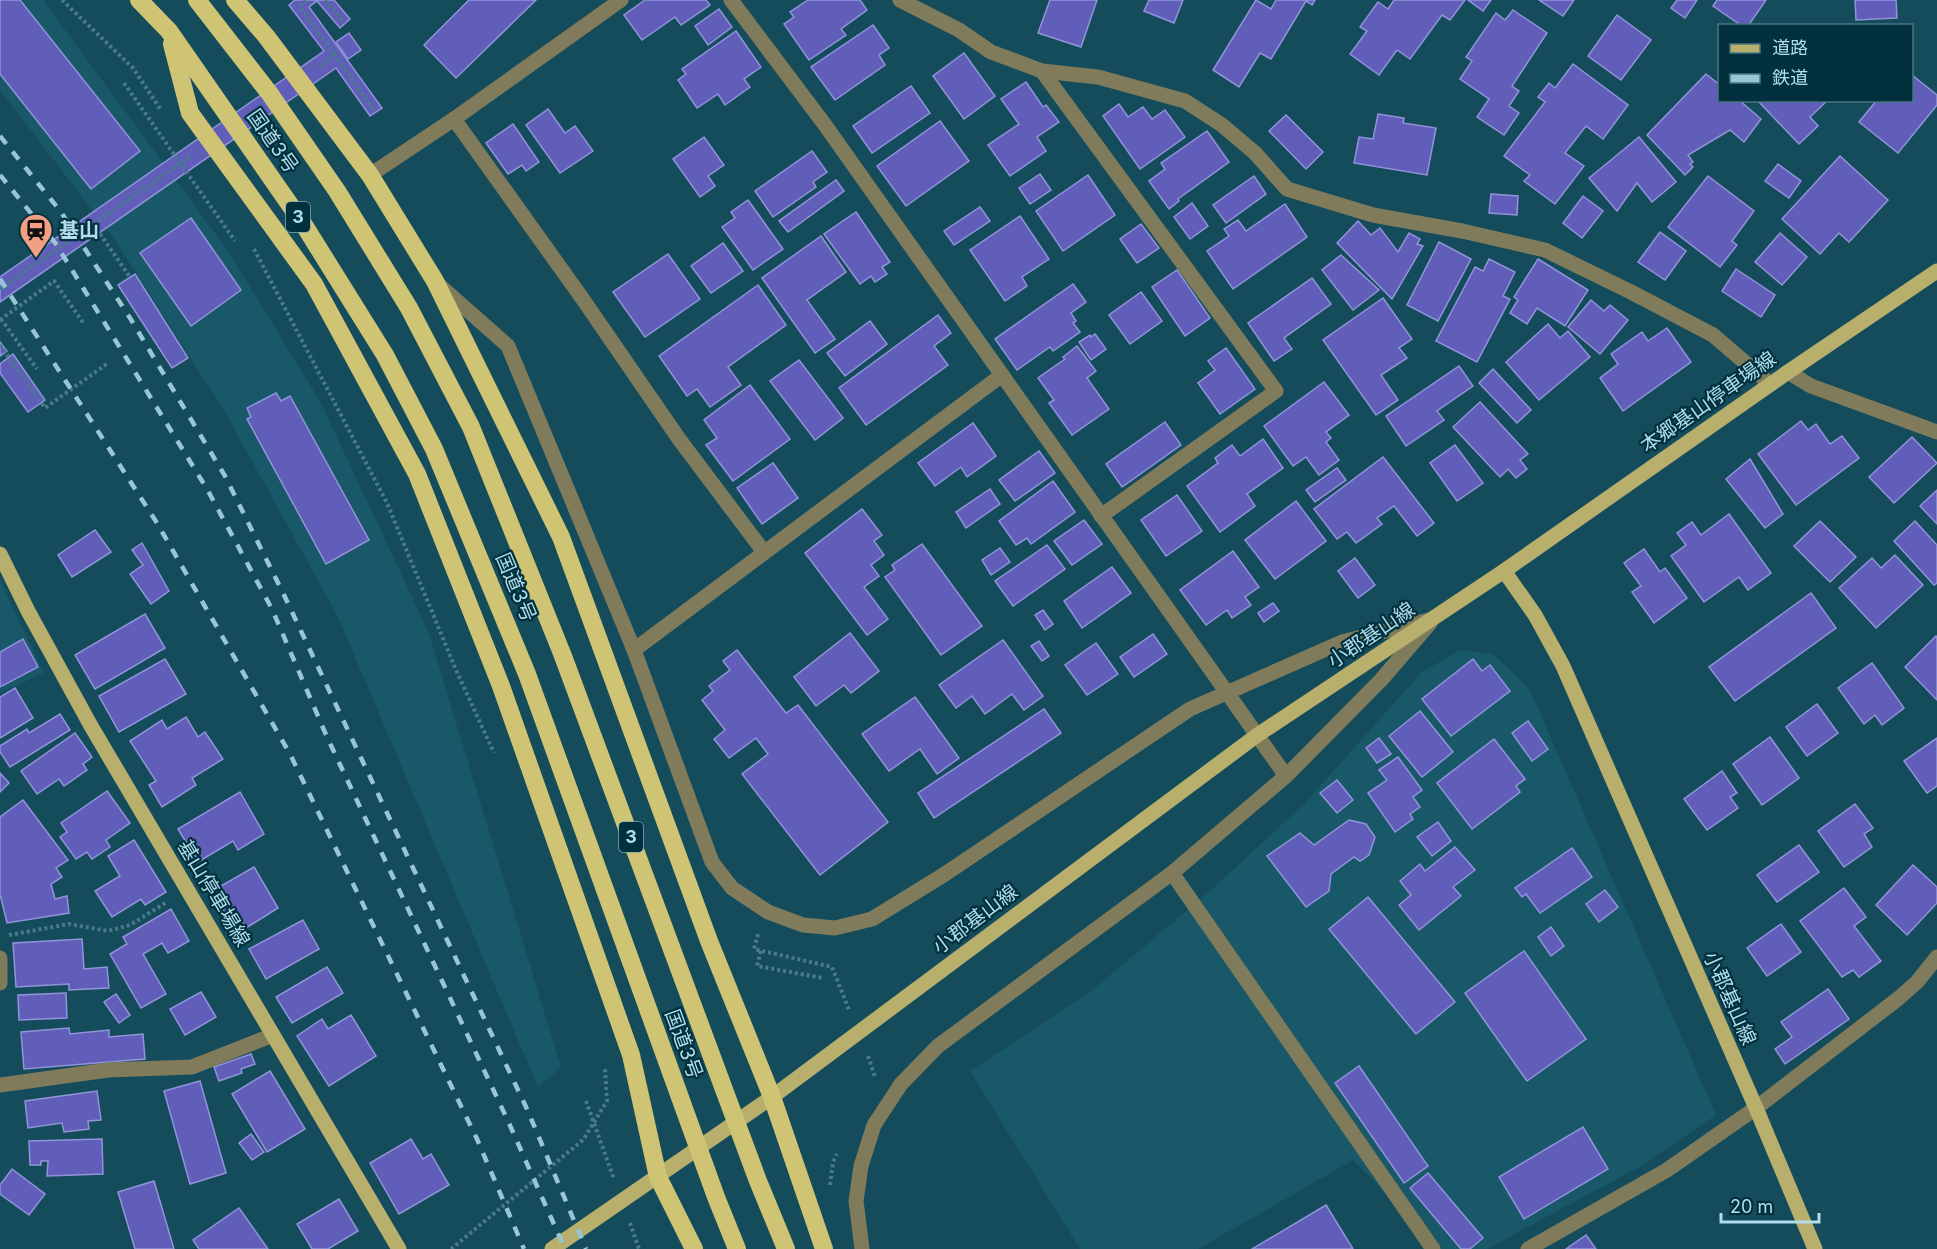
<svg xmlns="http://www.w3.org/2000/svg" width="1937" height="1249" font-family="Inter,'Noto Sans JP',sans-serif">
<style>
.built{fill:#195869}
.building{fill:#605eb9;stroke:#9194da;stroke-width:1.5}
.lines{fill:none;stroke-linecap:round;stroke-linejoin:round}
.path{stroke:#487b8b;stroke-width:4;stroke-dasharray:3 3;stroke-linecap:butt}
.minor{stroke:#7f7b5b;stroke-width:15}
.major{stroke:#b8af6d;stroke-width:15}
.highway{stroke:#cfc473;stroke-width:18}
.rail{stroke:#98c6d6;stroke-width:4.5;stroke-dasharray:10 10;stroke-linecap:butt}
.labels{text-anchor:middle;stroke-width:4.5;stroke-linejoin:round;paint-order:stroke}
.shield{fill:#02303d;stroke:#7ca8b8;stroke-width:1.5}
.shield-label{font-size:18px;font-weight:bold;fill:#b0dcec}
.street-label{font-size:20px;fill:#b0dcec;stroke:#02303d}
.poi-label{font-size:20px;font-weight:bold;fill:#b0dcec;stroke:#02303d;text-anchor:start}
</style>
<rect width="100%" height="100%" fill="#154c5c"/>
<g class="built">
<polygon points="0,0 43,0 228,251 320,401 428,631 561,1067 538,1087 338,617 225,412 115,240 0,90"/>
<polygon points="0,580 44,673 0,693"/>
<polygon points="1460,650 1493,654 1530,690 1716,1115 1641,1166 1487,1249 1440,1249 1353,1160 1198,1249 1080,1249 970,1071 1090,992 1209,892 1304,804 1421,673"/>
</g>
<g class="building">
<polygon points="0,0 20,0 140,151 91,189 0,74"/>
<polygon points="295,0 334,0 350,19 340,28 317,1 309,7 382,108 370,116 336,68 0,302 0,277 324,51 289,5"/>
<polygon points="469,0 536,0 456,78 424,45"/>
<polygon points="645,0 706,0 710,5 681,25 675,17 642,40 624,15"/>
<polygon points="808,0 860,0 867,10 841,29 846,35 809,60 784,24 794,17 790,12"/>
<polygon points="1050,0 1097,0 1081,47 1038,33"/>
<polygon points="1149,0 1183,0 1174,23 1144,11"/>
<polygon points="1256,0 1271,9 1276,0 1315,0 1312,5 1306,1 1271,59 1260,53 1239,87 1213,70"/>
<polygon points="1394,0 1465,0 1450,20 1442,15 1410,59 1397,50 1379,75 1350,54 1367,31 1360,27 1378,2 1388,9"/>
<polygon points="1468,0 1491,0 1483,11"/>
<polygon points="1539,0 1574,0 1563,16"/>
<polygon points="1677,0 1697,0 1685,18 1671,8"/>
<polygon points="1717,0 1766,0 1748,26 1742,26 1713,6"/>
<polygon points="1855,0 1896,0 1897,18 1856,20"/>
<polygon points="719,9 732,27 708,45 695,26"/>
<polygon points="1513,10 1547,33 1512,86 1519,91 1509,106 1519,113 1504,135 1477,117 1489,99 1460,79 1472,61 1466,57 1496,13 1505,20"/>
<polygon points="1617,15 1651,40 1621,80 1588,56"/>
<polygon points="873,25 889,48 879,55 885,65 835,100 811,67"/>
<polygon points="736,31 761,67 744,79 750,87 725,105 718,94 697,108 678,80 686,74 682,69"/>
<polygon points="349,33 361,50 348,59 336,42"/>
<polygon points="964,53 995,96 964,119 933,76"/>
<polygon points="1573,64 1628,105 1603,139 1586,126 1565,153 1584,166 1555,204 1524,181 1530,175 1504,156 1545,102 1538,97 1549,83 1555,88"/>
<polygon points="1706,74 1720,85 1720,100 1739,100 1761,119 1744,142 1730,130 1688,155 1693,162 1690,164 1693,167 1685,175 1647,135"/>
<polygon points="1912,75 1937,95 1937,105 1898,153 1859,122 1877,100 1912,100"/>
<polygon points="1026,82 1043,107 1046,105 1059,122 1037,137 1046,151 1010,176 988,145 1019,124 1001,99"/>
<polygon points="911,86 930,113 872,153 853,126"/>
<polygon points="1761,100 1828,100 1810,117 1818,126 1799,144 1759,102"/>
<polygon points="1119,104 1128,117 1143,107 1152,119 1165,110 1185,137 1140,169 1103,116"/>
<polygon points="548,109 565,133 575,126 593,151 560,173 526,125"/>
<polygon points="1378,114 1404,118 1403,123 1436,128 1427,175 1354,163 1359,137 1373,139"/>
<polygon points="1286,115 1323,152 1306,169 1269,131"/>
<polygon points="940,121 969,161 906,206 877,166"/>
<polygon points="513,124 539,162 526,171 522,165 508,174 486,143"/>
<polygon points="1207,131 1229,162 1178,199 1179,201 1169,209 1149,181 1165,169 1161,163"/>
<polygon points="704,137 724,165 708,176 715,186 700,197 673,159"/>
<polygon points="1639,137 1676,182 1652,202 1637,183 1617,211 1589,178"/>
<polygon points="812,151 827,172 813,182 816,187 773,217 755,191"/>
<polygon points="1840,156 1888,200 1849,242 1839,233 1820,254 1782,219"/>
<polygon points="1778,164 1801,181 1789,198 1765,181"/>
<polygon points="1040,174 1051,190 1030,204 1019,188"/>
<polygon points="1088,175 1115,215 1063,251 1036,211"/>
<polygon points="1254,176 1266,194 1226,223 1213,205"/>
<polygon points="1708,176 1754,211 1732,241 1737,245 1720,267 1668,227"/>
<polygon points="836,180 844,191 788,232 779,221"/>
<polygon points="1491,194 1518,196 1517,215 1489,213"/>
<polygon points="1583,196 1603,211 1582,238 1563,223"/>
<polygon points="748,200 783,249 753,270 722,227 735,218 731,212"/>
<polygon points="1192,203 1208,226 1190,239 1174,217"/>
<polygon points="1285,204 1307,237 1233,289 1207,251 1229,236 1224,229 1238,220 1246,231"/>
<polygon points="980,207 990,221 954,245 944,231"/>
<polygon points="856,212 890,262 882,267 887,274 875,282 871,276 860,284 824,234"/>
<polygon points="1020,216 1049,259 1022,277 1027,286 1005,301 970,250"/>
<polygon points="191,218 241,290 191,326 140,253"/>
<polygon points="1358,221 1371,235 1380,228 1398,252 1409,233 1420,239 1417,244 1423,246 1392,299 1337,243"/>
<polygon points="1141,224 1159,248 1137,263 1120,239"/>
<polygon points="1660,232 1686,251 1665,280 1638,262"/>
<polygon points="1780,233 1807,257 1782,285 1755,262"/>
<polygon points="821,236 846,272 807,300 835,339 815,353 762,278"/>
<polygon points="1439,242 1471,259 1438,321 1407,305"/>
<polygon points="723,243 743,271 711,293 691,266"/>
<polygon points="668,254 700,299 645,337 613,292"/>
<polygon points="1341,255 1379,290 1353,310 1322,270"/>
<polygon points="1489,259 1515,272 1503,296 1510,299 1477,362 1436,341 1475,267 1483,271"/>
<polygon points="1538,259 1588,290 1565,326 1537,308 1527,324 1510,313 1518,300 1514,297"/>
<polygon points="1736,269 1775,295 1761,317 1722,291"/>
<polygon points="1177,270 1210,318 1185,336 1152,287"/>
<polygon points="135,274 188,358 172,368 118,285"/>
<polygon points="1312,278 1331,304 1284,338 1292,349 1274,361 1248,323"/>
<polygon points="1073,284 1086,302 1071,313 1076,321 1073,323 1080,332 1053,351 1050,347 1017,370 995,339"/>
<polygon points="758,285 786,325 728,367 741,385 710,407 697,389 687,396 659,356"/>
<polygon points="1141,292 1162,321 1130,344 1109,315"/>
<polygon points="1383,298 1412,339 1399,348 1407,358 1381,375 1398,400 1376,415 1323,340"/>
<polygon points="1591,300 1604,311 1610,305 1628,320 1600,354 1568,327"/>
<polygon points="938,315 951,333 934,346 948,365 866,425 839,388"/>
<polygon points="870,321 887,344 845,376 827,353"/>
<polygon points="1548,324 1560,338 1568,331 1590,357 1539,400 1506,362"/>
<polygon points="1667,328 1691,362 1623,411 1600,378 1618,364 1611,354 1642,332 1648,341"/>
<polygon points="1095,334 1106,349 1091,360 1079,342 1090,335 1091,337"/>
<polygon points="0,342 7,351 0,356"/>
<polygon points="1077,346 1096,371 1087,378 1109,409 1072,435 1049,403 1054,400 1038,378 1065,359 1063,357"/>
<polygon points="1226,348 1255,389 1220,414 1198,383 1215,370 1208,361"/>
<polygon points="13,354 45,400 28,412 0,373 0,364"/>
<polygon points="799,360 843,418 815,440 770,381"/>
<polygon points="1459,366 1473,386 1437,411 1444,420 1406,446 1386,416"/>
<polygon points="1493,369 1531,410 1517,423 1479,383"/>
<polygon points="1324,382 1349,415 1326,432 1331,438 1326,442 1339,460 1319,475 1306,457 1293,466 1264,426"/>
<polygon points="750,385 790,439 733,481 706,445 717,438 704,420"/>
<polygon points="276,393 281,401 290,396 369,540 326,564 247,419 251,417 247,408"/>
<polygon points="1480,402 1528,454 1520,460 1527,469 1516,478 1508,469 1500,477 1453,427"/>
<polygon points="1801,421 1808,430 1816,424 1830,444 1842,436 1859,458 1796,505 1758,454"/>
<polygon points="1165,422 1181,445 1122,487 1106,464"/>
<polygon points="973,423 996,456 967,477 961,467 935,486 918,463"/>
<polygon points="1912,437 1937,463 1894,503 1869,477"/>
<polygon points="1263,439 1283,468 1247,494 1255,506 1220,532 1187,486 1218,463 1215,458 1232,445 1240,456"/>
<polygon points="1455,445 1483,483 1457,501 1430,463"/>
<polygon points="1039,451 1055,473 1015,501 999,480"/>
<polygon points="1383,457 1434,523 1417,536 1394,506 1377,518 1382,524 1356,543 1347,532 1337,539 1314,509"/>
<polygon points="1750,459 1783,514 1765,528 1726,479"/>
<polygon points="773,463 798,498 762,524 737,488"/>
<polygon points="1337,468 1346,480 1315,502 1306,490"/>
<polygon points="1053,481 1075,512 1031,544 1027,538 1016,545 999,521"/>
<polygon points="990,489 1000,504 966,528 956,512"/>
<polygon points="1937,490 1937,524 1920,506"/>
<polygon points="1177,495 1202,531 1166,556 1141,520"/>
<polygon points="1296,501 1326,541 1275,579 1245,540"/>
<polygon points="862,509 882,535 874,541 884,555 871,565 879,576 864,587 888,619 867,635 805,553"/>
<polygon points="1729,514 1771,573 1748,590 1739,577 1704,602 1671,556 1686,545 1677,533 1692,522 1701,535"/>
<polygon points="1084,520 1102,544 1072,565 1054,541"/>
<polygon points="1820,521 1856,557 1830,582 1794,546"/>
<polygon points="1915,521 1937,545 1937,583 1934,585 1894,541"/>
<polygon points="95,530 111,552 72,577 58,555"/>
<polygon points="142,543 169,591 151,604 130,574 143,565 132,550"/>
<polygon points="922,544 982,626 941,655 885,577 895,570 892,565"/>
<polygon points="1047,545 1065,569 1013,606 995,581"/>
<polygon points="1000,548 1010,562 991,575 982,560"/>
<polygon points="1644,549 1660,572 1665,568 1687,598 1654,623 1632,592 1641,586 1624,563"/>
<polygon points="1233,551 1259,587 1245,597 1251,605 1232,618 1227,610 1206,625 1180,590"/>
<polygon points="1895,555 1923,585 1876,628 1839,588 1872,558 1881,568"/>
<polygon points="1355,558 1375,585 1358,598 1338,571"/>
<polygon points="1112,567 1131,593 1082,628 1064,601"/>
<polygon points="1811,593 1836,628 1735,701 1709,667"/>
<polygon points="1273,603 1279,611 1264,622 1258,613"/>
<polygon points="1043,610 1053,624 1045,630 1035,615"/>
<polygon points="145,614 165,648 95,689 75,655"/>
<polygon points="850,633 879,671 851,693 844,685 816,706 794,677"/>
<polygon points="1153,634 1167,654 1134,677 1120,657"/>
<polygon points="1936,636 1937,638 1937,700 1905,667"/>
<polygon points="23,639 38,667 0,687 0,652"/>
<polygon points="1003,640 1043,696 1024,710 1012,694 985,714 972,696 956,708 939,685"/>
<polygon points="1039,641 1049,656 1042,661 1031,646"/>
<polygon points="1096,643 1118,674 1087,695 1065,665"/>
<polygon points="737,650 786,713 798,705 888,822 820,875 742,774 768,754 756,738 729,758 714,739 725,730 702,700 713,691 709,686 730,670 723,661"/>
<polygon points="165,659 186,694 119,732 99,696"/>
<polygon points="1473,659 1482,671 1490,665 1510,691 1451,736 1422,699"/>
<polygon points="1872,663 1904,708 1882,725 1875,715 1864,724 1838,688"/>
<polygon points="15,688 33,718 0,738 0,697"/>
<polygon points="915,697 959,758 937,774 920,749 889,771 862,734"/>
<polygon points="1817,704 1838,733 1807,756 1786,727"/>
<polygon points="1044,709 1061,733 934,818 918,793"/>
<polygon points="1420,711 1453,752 1422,777 1389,736"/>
<polygon points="60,714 70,730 10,767 0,752 0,746 27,729 29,733"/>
<polygon points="186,717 198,737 205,732 223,759 192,778 196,785 162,807 149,785 156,781 130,741 162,720 167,729"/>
<polygon points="1528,721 1548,749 1532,761 1512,733"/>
<polygon points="75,733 92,757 83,764 87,770 64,786 59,779 37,794 21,771"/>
<polygon points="1770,737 1799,778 1762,805 1733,764"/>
<polygon points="1379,738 1391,754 1377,763 1366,748"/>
<polygon points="1937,738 1937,786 1927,793 1904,761"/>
<polygon points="1494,739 1525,779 1516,786 1520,792 1472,829 1437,783"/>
<polygon points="1398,757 1422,790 1413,797 1420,807 1410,814 1413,819 1395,832 1368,793 1387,780 1379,770"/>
<polygon points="1722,771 1737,793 1730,797 1738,808 1707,830 1684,799"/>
<polygon points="0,773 9,783 0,792"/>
<polygon points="1337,780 1353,800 1337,813 1320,793"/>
<polygon points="107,791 130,823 106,840 110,847 92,859 87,852 76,859 60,837 67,832 61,823"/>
<polygon points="240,792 264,834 238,850 233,841 198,862 178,829"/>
<polygon points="23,800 68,860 56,868 62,877 51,884 55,899 67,896 69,913 7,923 0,894 0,817"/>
<polygon points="1855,804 1873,828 1864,834 1872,847 1844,867 1818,831"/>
<polygon points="1349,820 1366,824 1375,837 1369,855 1360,861 1354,857 1331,874 1329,891 1306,907 1267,856 1300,833 1314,845"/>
<polygon points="1438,822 1451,841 1432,856 1417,837"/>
<polygon points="134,840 166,892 145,905 141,899 112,917 95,891 120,876 108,856"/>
<polygon points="1799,845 1819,872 1777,902 1757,875"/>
<polygon points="1455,847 1475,870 1453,887 1461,896 1419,930 1399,905 1411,895 1400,881 1420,864 1425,871"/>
<polygon points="1572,848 1592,877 1540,913 1526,894 1522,897 1515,888"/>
<polygon points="1913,865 1937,887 1937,903 1907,935 1876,905"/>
<polygon points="254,867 278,908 246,928 238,913 228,919 219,903 228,897 221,886"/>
<polygon points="1844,888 1866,917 1854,926 1881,961 1859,977 1853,970 1842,977 1800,921"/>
<polygon points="1605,890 1618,907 1599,922 1586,904"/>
<polygon points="1368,897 1455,1002 1416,1034 1329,929"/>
<polygon points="171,909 189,941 168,953 162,943 143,954 166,994 141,1008 110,954 127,944 123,937"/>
<polygon points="303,920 319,949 266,979 249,949"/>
<polygon points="1781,924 1801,952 1767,976 1747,948"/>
<polygon points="1551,927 1564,946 1551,956 1538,937"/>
<polygon points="82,939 84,969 107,967 109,988 69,990 69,984 16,987 13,943"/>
<polygon points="1524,951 1586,1039 1527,1081 1465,993"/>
<polygon points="327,967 343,993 292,1023 276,997"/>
<polygon points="1828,989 1849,1019 1785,1064 1775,1049 1792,1037 1781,1022"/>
<polygon points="201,992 216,1017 185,1035 170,1009"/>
<polygon points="66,993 67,1018 19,1020 18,995"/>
<polygon points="116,994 130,1015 119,1023 104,1002"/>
<polygon points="351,1015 376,1056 329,1086 297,1036 322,1019 328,1029"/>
<polygon points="69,1028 70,1034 109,1030 109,1037 143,1034 145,1059 24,1069 21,1032"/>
<polygon points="251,1054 255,1064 241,1069 242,1073 219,1081 214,1067"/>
<polygon points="1359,1066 1428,1166 1404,1183 1335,1083"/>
<polygon points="270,1071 305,1129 267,1152 232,1094"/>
<polygon points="200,1081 226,1173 190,1184 164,1091"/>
<polygon points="97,1091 101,1120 88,1121 89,1129 64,1132 62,1123 28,1128 25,1101"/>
<polygon points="1583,1127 1608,1169 1524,1219 1499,1177"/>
<polygon points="251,1134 264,1152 252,1160 239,1143"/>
<polygon points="102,1139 103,1174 47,1176 48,1161 41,1161 41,1165 30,1165 29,1141"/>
<polygon points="411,1139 423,1159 431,1154 449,1185 399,1214 370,1163"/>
<polygon points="12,1169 45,1194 29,1215 0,1194 0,1185"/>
<polygon points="1428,1173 1483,1238 1470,1249 1461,1249 1410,1188"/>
<polygon points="154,1181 174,1249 135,1249 118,1192"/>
<polygon points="339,1199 358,1231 328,1249 312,1249 297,1224"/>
<polygon points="1326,1205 1353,1249 1252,1249"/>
<polygon points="239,1208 268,1249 199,1249 193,1240"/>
<polygon points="1586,1235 1596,1249 1566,1249"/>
</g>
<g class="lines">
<g class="path">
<polyline points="62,0 133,68 161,110"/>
<polyline points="306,0 299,6 335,55"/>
<polyline points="325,0 345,23"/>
<polyline points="319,67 335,55 375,112"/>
<polyline points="124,83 235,241"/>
<polyline points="93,224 130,277"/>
<polyline points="254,249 387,503 456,670 494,753"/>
<polyline points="0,289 190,157"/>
<polyline points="1,319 37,369"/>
<polyline points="0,320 54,281 84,324"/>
<polyline points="0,345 45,408 108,363"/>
<polyline points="758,934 754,949 832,967 849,1010"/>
<polyline points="9,935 69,924 108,931 130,925 167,902"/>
<polyline points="761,951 757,966 823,978"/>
<polyline points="868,1056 875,1077"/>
<polyline points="586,1101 614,1179"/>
<polyline points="830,1185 833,1162 837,1154"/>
<polyline points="630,1223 639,1249"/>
<polyline points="451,1249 583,1140 607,1101 605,1068"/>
</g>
<g class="minor">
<polyline points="731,0 825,125 1286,776"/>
<polyline points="900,0 959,30 991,52 1042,71 1098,77 1185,101 1222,125 1255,153 1287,189 1373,215 1462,231 1545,250 1631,292 1713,335 1770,384"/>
<polyline points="1042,71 1276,391 1101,516"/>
<polyline points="454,119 582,298 679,439 764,552"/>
<polyline points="370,175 454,119 621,0"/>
<polyline points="439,285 508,346 634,650 712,862 732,888 768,912 803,925 835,928 872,919 945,874 1190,709 1342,642 1429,620"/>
<polyline points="1788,372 1811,386 1937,432"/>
<polyline points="634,650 1002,375"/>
<polyline points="1172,873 1433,1249"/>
<polyline points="0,958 0,983"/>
<polyline points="0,1085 108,1070 192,1067 273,1035"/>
<polyline points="862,1249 856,1201 861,1166 874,1125 901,1084 938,1046 1172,873 1286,776 1381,680 1430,623"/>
<polyline points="1528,1249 1667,1170 1756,1108 1899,998 1917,982 1937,957"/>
</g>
<g class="major">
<polyline points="0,554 28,611 91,726 399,1249"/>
<polyline points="1504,571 1535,615 1563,666 1756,1108 1815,1249"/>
<polyline points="552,1249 772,1097 1256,736 1504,571 1788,372 1937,271"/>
</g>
<g class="highway">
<polyline points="139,0 169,31 304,225 385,355 434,449 527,674 716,1197 737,1249"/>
<polyline points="197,0 270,94 337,191 409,308 471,427 563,656 758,1181 786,1249"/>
<polyline points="235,0 266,36 370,175 435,281 561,537 709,941 772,1097 824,1249"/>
<polyline points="172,44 190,113 314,284 417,474 501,686 631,1055 658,1177 694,1249"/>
</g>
<g class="rail">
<polyline points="0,136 61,212 130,318 225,476 284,595 527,1109 586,1249"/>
<polyline points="0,175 56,244 207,489 272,609 327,737 508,1121 565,1249"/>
<polyline points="0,279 157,523 290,754 477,1139 524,1249"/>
</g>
</g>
<defs>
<g id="station-pin" transform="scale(1.725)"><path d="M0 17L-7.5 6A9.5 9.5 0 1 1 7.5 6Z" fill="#f2a081" stroke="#02303d"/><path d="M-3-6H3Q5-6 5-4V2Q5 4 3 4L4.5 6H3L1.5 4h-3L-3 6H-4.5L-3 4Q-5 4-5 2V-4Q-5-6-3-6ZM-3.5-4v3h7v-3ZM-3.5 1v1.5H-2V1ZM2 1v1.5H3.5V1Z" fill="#111"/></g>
</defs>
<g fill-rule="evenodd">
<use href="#station-pin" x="36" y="230"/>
</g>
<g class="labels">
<g class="shield">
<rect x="286" y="202" width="24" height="30" rx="4.5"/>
<rect x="619" y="822" width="24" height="30" rx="4.5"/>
</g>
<g class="shield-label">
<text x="298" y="223">3</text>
<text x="631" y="843">3</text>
</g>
<g class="street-label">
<text transform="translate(273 141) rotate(55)" y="7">国道3号</text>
<text transform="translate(1708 402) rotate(-35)" y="7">本郷基山停車場線</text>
<text transform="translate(516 587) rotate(67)" y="7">国道3号</text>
<text transform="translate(1371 635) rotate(-34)" y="7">小郡基山線</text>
<text transform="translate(214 893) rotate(59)" y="7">基山停車場線</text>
<text transform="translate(975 919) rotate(-37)" y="7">小郡基山線</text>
<text transform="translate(1730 998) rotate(66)" y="7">小郡基山線</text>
<text transform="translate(684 1044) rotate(70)" y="7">国道3号</text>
</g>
<g class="poi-label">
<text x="59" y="237">基山</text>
</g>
</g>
<rect x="1718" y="24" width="195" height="78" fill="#02303d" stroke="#487583" stroke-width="1.5"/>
<rect x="1730" y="44" width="30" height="9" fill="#b8af6d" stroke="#487583" stroke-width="1.5"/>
<text x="1772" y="54" font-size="18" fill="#b0dcec">道路</text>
<rect x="1730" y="74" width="30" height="9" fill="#98c6d6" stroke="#487583" stroke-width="1.5"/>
<text x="1772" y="84" font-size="18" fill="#b0dcec">鉄道</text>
<path d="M1721 1213v9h98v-9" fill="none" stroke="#b0dcec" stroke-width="3"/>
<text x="1730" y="1213" font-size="18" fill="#b0dcec" stroke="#02303d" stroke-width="4.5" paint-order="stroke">20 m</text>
</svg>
